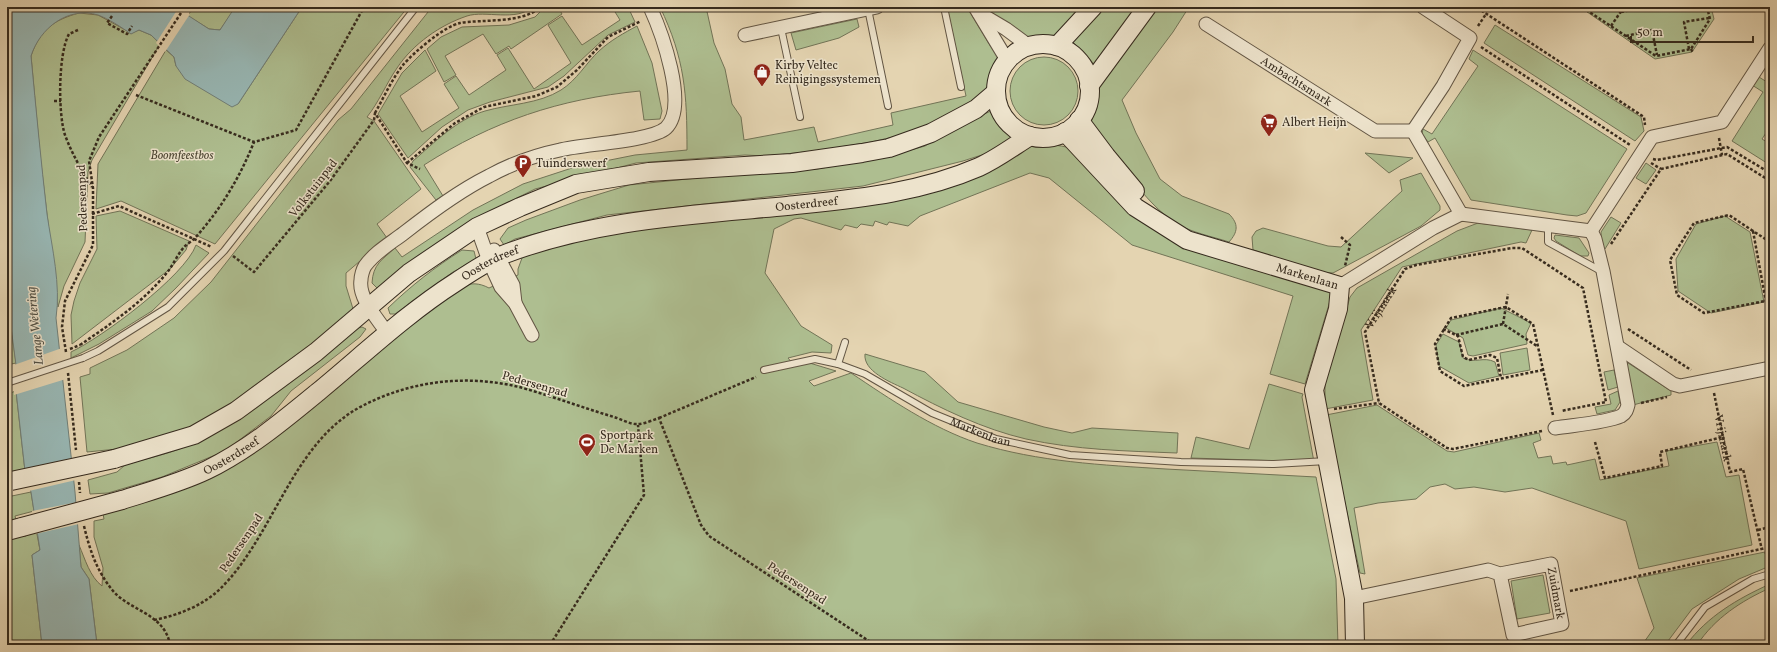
<svg xmlns="http://www.w3.org/2000/svg" width="1777" height="652" font-family="Vollkorn,serif">
<style>
.green{fill:#aebe90;stroke:#727457}
.water{fill:#98b7b4;stroke:#717f78}
.pier{fill:#e4d4b1}
.lines{fill:none;stroke-linecap:round;stroke-linejoin:round}
.lane-casing{stroke:#625543;stroke-width:8}
.street-casing{stroke:#625543;stroke-width:15}
.secondary-casing{stroke:#362b1e;stroke-width:20}
.path{stroke:#362b1e;stroke-width:2.5;stroke-dasharray:3 2;stroke-linecap:butt}
.lane{stroke:#ede3cc;stroke-width:6}
.street{stroke:#ede3cc;stroke-width:13}
.secondary{stroke:#ede3cc;stroke-width:18}
.lane-bridge-casing{stroke:#625543;stroke-width:8;stroke-linecap:butt}
.secondary-bridge-casing{stroke:#362b1e;stroke-width:20;stroke-linecap:butt}
.path-bridge{stroke:#362b1e;stroke-width:2.5;stroke-dasharray:3 2;stroke-linecap:butt}
.lane-bridge{stroke:#ede3cc;stroke-width:6}
.secondary-bridge{stroke:#ede3cc;stroke-width:18}
.labels{text-anchor:middle;stroke-width:3;stroke-linejoin:round;paint-order:stroke}
.poi-label{font-size:12px;fill:#362b1e;stroke:#ede3cc;text-anchor:start}
.street-label{font-size:12px;fill:#362b1e;stroke:#ede3cc}
.park-label{font-size:12px;font-style:italic;fill:#4e4835;stroke:#ede3cc}
.water-label{font-size:13px;font-style:italic;fill:#4e4e44;stroke:#ede3cc}
</style>
<rect width="100%" height="100%" fill="#e4d4b1"/>
<filter id="stains"><feTurbulence type="fractalNoise" baseFrequency=".005" numOctaves="4"/><feColorMatrix values="0 0 0 0 .2 0 0 0 0 .09 0 0 0 0 .02 0 0 0 .5 -.17"/></filter>
<radialGradient id="worn" r=".72"><stop offset=".6" stop-color="#630" stop-opacity="0"/><stop offset="1" stop-color="#630" stop-opacity=".3"/></radialGradient>
<g class="green">
<polygon points="193,7 236,7 220,30 209,29 188,16"/>
<polygon points="302,7 408,7 215,244 121,201 96,209 98,164 166,50 174,57 176,66 238,104"/>
<path d="M432,7H532C517,22 485,10 467,16C440,25 413,44 397,68C386,84 379,102 367,117L374,121L421,189L377,224L387,238L346,273V286L354,312L289,365L192,431L117,449L87,452L80,377L90,374V368L127,350L174,318L211,282L338,120L351,109Z"/>
<polygon points="545,7 558,7 562,14 511,49 509,46 496,54 483,34 445,56 456,75 444,82 427,49 441,37 462,27 509,25 535,17"/>
<polygon points="612,7 628,7 635,22 608,35 564,76 548,87 490,102 468,110 442,127 408,158 378,114 402,73 425,50 436,71 400,96 422,132 459,108 444,84 456,76 469,95 506,70 497,55 508,48 534,89 571,63 548,25 562,16 582,45 620,20"/>
<path d="M660,7H706L714,43L725,69L732,104L741,117L744,140L814,127L818,142L893,125L891,113L966,96L947,7H967L991,47L1000,55C1002,64 993,79 991,90L932,124L902,135L871,142L815,151L765,156L745,155L636,163L535,189L477,218L378,289L372,283C373,264 382,260 395,248L402,257L473,210L523,184L575,167L635,155L687,150C687,94 685,59 660,7Z"/>
<polygon points="984,7 1087,7 1058,35 1026,37"/>
<polygon points="1100,7 1140,7 1095,65 1073,42"/>
<path d="M1155,7H1189L1173,32L1122,100L1136,133L1160,179L1182,196L1229,214C1239,224 1238,232 1229,242C1211,236 1192,233 1176,223C1146,205 1112,153 1091,123L1097,102L1099,85Z"/>
<polygon points="1580,7 1609,7 1616,11 1619,7 1711,7 1714,19 1692,52 1655,59"/>
<path d="M79,13L98,15L131,33L139,30L151,35L160,44L92,160L88,172L85,242L64,286L58,307L40,155L31,56C40,29 54,20 79,13Z"/>
<polygon points="857,19 859,27 839,38 796,50 791,33"/>
<polygon points="1495,25 1641,117 1644,131 1635,141 1484,43"/>
<path d="M637,26L652,63L662,111L660,119L644,120L640,91C559,99 493,121 424,165L443,196L436,200L410,167L413,161C434,143 457,119 485,111C509,104 539,104 561,90C577,80 586,63 599,51C611,40 624,33 637,26Z"/>
<polygon points="1473,50 1627,149 1586,213 1577,216 1567,215 1471,200 1435,138 1428,142 1422,134 1423,129 1432,134 1478,66 1469,59"/>
<circle cx="1044" cy="91" r="34"/>
<polygon points="1759,77 1770,84 1770,127 1762,139 1770,144 1770,165 1732,141 1763,92 1752,85"/>
<polygon points="993,110 1003,127 1013,137 988,153 963,161 863,186 607,215 515,239 504,245 500,239 508,228 526,220 580,200 629,185 736,174 817,169 885,157 925,146 950,130"/>
<path d="M1029,145C1042,145 1054,144 1066,147C1103,178 1131,218 1174,242L1333,291L1305,384L1270,374L1293,296L1132,245L1049,178L1030,173L920,216L908,226L889,222L887,225L875,221L873,226L861,224L857,228L845,225L841,230L801,218L794,219L774,229L765,273L801,326L832,345L831,353L812,352L788,358L794,365L803,361L836,371L809,381L814,386L851,373C890,399 932,428 977,443C1039,462 1102,465 1166,469C1216,472 1266,474 1316,477L1336,579L1338,645H97L89,579L81,567L79,545C85,559 90,577 102,586L103,568L94,537V521L104,519L103,514L196,484L440,301C458,290 468,277 489,288L518,275V269L522,258L532,249L613,230L814,212Z"/>
<polygon points="1365,153 1413,158 1389,173"/>
<polygon points="1646,163 1656,170 1646,184 1636,178"/>
<polygon points="1421,173 1440,206 1440,210 1421,226 1333,273 1320,272 1253,250 1252,237 1256,231 1263,228 1328,246 1341,247 1402,191 1400,180"/>
<polygon points="120,211 189,241 186,250 170,269 72,344 71,315 74,301 80,283 97,249 96,216"/>
<polygon points="1725,216 1750,232 1764,302 1711,313 1678,291 1676,259 1696,224"/>
<polygon points="1611,217 1621,223 1605,249 1602,248 1601,232"/>
<polygon points="1478,223 1532,230 1526,243 1521,242 1402,267 1361,330 1373,400 1325,409 1325,382 1350,297 1357,288 1457,231"/>
<polygon points="1555,235 1579,238 1589,253 1588,256 1580,256 1556,241 1554,238"/>
<path d="M196,245L209,253L176,288L152,311L99,344L71,358V352C101,338 185,276 196,245Z"/>
<path d="M462,250L474,251L476,259L453,272L395,314H390L388,308C413,284 434,268 462,250Z"/>
<polygon points="1501,308 1531,323 1526,334 1527,344 1473,356 1468,355 1463,338 1446,328 1451,320"/>
<polygon points="11,327 16,363 7,365 7,328"/>
<path d="M362,327L366,329L360,337L291,391L271,416L225,451L162,477L108,493L90,494L88,480L117,472L125,465C147,458 175,453 195,442C255,412 306,369 358,328Z"/>
<path d="M1443,334L1459,342L1463,358C1476,364 1483,356 1495,362L1499,376L1469,383L1439,366L1436,345Z"/>
<polygon points="1527,348 1530,370 1503,375 1500,353"/>
<path d="M865,354L925,372L958,402L1044,427L1072,433L1092,428L1178,433L1177,453C1126,451 1076,450 1026,439C983,429 942,409 903,388C890,382 863,371 865,354Z"/>
<polygon points="1625,361 1671,391 1671,395 1633,405"/>
<polygon points="1614,370 1618,387 1608,390 1604,372"/>
<polygon points="1269,384 1303,394 1302,397 1314,462 1191,458 1196,437 1249,449"/>
<polygon points="16,391 25,471 7,474 7,394"/>
<polygon points="1618,391 1620,402 1615,410 1597,414 1595,407 1611,404 1609,395"/>
<polygon points="1377,405 1447,451 1454,452 1539,433 1541,440 1533,443 1538,458 1551,456 1553,464 1566,462 1567,465 1595,459 1600,480 1669,466 1666,451 1717,442 1726,477 1739,475 1752,545 1639,569 1626,521 1532,488 1505,492 1474,487 1455,489 1445,484 1430,487 1416,499 1378,503 1354,508 1365,574 1360,573 1326,415"/>
<polygon points="31,492 34,511 15,516 16,520 7,523 7,497"/>
<polygon points="36,529 40,550 32,555 42,645 7,645 7,537"/>
<polygon points="1765,552 1765,554 1770,553 1770,566 1739,579 1692,609 1665,645 1642,645 1654,628 1637,578"/>
<polygon points="1543,575 1550,613 1517,619 1511,581"/>
<path d="M1770,584V588C1741,601 1715,618 1697,645H1686C1708,616 1737,599 1770,584Z"/>
</g>
<path class="water" d="M7,7H175L209,29L220,30L235,7H302L238,104L232,107L185,79L176,66L174,57L151,35L139,30L131,34C121,27 109,19 98,15C68,6 40,28 31,56C36,109 41,161 47,214C52,248 61,285 56,318L75,492L81,567L89,579L97,645H42L32,555L40,550L31,492L25,471L16,391V365L11,327L7,267Z"/>
<g class="pier">
<polygon points="179,7 190,14 165,52 156,43"/>
<polygon points="62,348 66,379 14,395 14,365"/>
<polygon points="73,458 76,480 29,491 23,469"/>
<polygon points="78,502 79,524 35,534 32,511"/>
</g>
<g class="lines">
<g class="lane-casing">
<g id="lane">
<polyline points="944,7 961,87"/>
<polyline points="868,9 888,106"/>
<polyline points="781,28 800,117"/>
<polyline points="1548,225 1548,242 1601,271"/>
<polyline points="83,358 98,351 168,307 224,251 416,7"/>
<polyline points="838,364 845,342"/>
<path id="s3" d="M764,370L815,359L838,364L865,374L932,413L996,439L1070,455L1181,462L1274,464L1327,461"/>
<polyline points="1676,645 1705,607 1753,579 1770,574"/>
</g>
</g>
<g class="street-casing">
<g id="street">
<polyline points="975,7 1007,60"/>
<polyline points="1423,7 1470,38 1443,86 1413,131 1461,214"/>
<polyline points="979,13 1006,29 1029,46"/>
<path id="s4" d="M1206,24L1375,131H1413"/>
<polyline points="745,35 877,7"/>
<polyline points="477,227 489,261 501,287 515,303 532,335"/>
<polyline points="1591,231 1652,137 1722,122 1770,48"/>
<polyline points="494,250 513,285 515,303"/>
<polyline points="1340,286 1433,228 1461,214 1591,231"/>
<path d="M387,333C378,319 358,298 361,280C361,276 363,269 365,266C375,252 391,243 404,233C431,212 459,191 489,176C511,164 536,155 560,150C583,144 652,141 666,128C689,106 661,31 650,7"/>
<polyline points="1618,347 1673,384 1680,386 1770,368"/>
<path d="M1555,428C1574,425 1605,423 1621,416C1626,413 1627,409 1628,405L1603,271L1595,239L1591,231"/>
<path id="s5" d="M1354,598L1488,570L1500,574L1551,564L1562,624L1513,635L1500,574"/>
</g>
</g>
<g class="secondary-casing">
<g id="secondary">
<circle cx="1043" cy="91" r="47"/>
<polyline points="1057,46 1093,7"/>
<polyline points="1089,86 1147,7"/>
<polyline points="1079,120 1106,156 1135,191"/>
<path id="s6" d="M1065,132L1135,207L1187,240L1340,286L1338,309L1314,390L1354,598L1355,645"/>
<polyline points="114,459 194,435 236,411 316,352 409,273 477,227 520,207 576,184 649,172 792,163 862,153 889,148 931,133 976,109 996,92"/>
<path id="s7" d="M122,500C150,491 180,483 207,470C248,450 284,420 318,392C364,354 406,314 456,282C470,273 484,263 500,256C590,220 691,215 787,206C852,199 917,194 979,167C997,159 1014,146 1030,136"/>
<polyline points="7,531 22,527"/>
</g>
</g>
<g class="path">
<polyline points="1478,7 1479,9 1644,117 1645,125"/>
<polyline points="1582,7 1656,56 1691,49 1710,19 1707,7"/>
<polyline points="1621,12 1646,7"/>
<polyline points="112,16 107,23 127,34 132,26"/>
<polyline points="1478,26 1486,14"/>
<polyline points="1611,26 1624,7"/>
<path d="M78,30L69,34C58,54 58,114 65,135C72,154 82,171 92,187"/>
<polyline points="1626,36 1652,30 1657,55"/>
<polyline points="1481,47 1630,145"/>
<polyline points="1689,49 1684,22 1709,18"/>
<polyline points="1691,49 1693,53"/>
<polyline points="136,95 254,142 296,130 364,7"/>
<polyline points="54,101 61,101"/>
<path d="M375,113C384,97 392,79 403,65C414,52 445,26 460,23C482,19 523,24 540,7"/>
<polyline points="1719,138 1722,155"/>
<polyline points="1653,159 1657,160 1727,147 1770,173"/>
<polyline points="407,163 455,123 484,107 536,96 557,87 577,70 608,37 641,21"/>
<polyline points="1651,163 1661,169"/>
<polyline points="92,214 119,206 212,247"/>
<polyline points="1753,231 1729,215 1694,223 1670,260 1677,295 1704,313 1765,301"/>
<polyline points="1341,237 1350,245 1345,266"/>
<polyline points="1770,242 1753,231 1770,324"/>
<polyline points="1611,244 1661,169 1727,154 1770,181"/>
<polyline points="233,256 254,272 330,181 374,120 375,113 407,163 420,169"/>
<polyline points="1503,324 1508,294"/>
<polyline points="1443,329 1458,336 1463,357 1469,360 1490,355 1497,358 1501,378"/>
<polyline points="1628,329 1691,370"/>
<polyline points="1456,335 1503,324 1537,346"/>
<path d="M80,345C112,323 145,301 169,270C174,263 178,254 184,247C187,244 192,241 195,238C221,209 240,177 254,142"/>
<polyline points="66,352 62,327 65,301 93,245 93,188 89,161 99,137 185,7"/>
<polyline points="1543,370 1464,386 1440,371 1435,344 1451,318 1506,307 1533,324 1553,415"/>
<polyline points="68,373 76,450"/>
<path id="s1" d="M1714,393L1730,472L1743,469L1762,550"/>
<polyline points="1641,403 1667,397"/>
<polyline points="1334,409 1379,403"/>
<polyline points="659,418 756,377"/>
<path id="s2" d="M1542,431L1453,449L1447,448L1379,403L1365,332L1405,269L1416,265L1512,248H1522L1583,288L1606,402L1561,411"/>
<polyline points="1595,442 1605,478 1662,466 1660,452 1723,437"/>
<polyline points="79,482 80,493"/>
<path d="M84,526C90,551 97,572 114,592C131,611 165,614 170,645"/>
<polyline points="1758,530 1770,527"/>
<polyline points="1570,591 1770,547"/>
<path d="M154,620C179,615 202,606 220,589C275,535 292,441 364,405C413,380 470,374 523,388C554,397 584,408 614,417C621,419 631,425 638,424C644,424 653,420 659,418L701,525L709,536L875,645"/>
<polyline points="550,645 644,495 638,425"/>
</g>
<use href="#lane" class="lane"/>
<use href="#street" class="street"/>
<use href="#secondary" class="secondary"/>
<g class="lane-bridge-casing">
<polyline id="lane-bridge" points="7,383 83,358"/>
</g>
<g class="secondary-bridge-casing">
<g id="secondary-bridge">
<polyline points="11,481 114,459"/>
<polyline points="22,527 122,500"/>
</g>
</g>
<polyline class="path-bridge" points="70,349 80,345"/>
<use href="#lane-bridge" class="lane-bridge"/>
<use href="#secondary-bridge" class="secondary-bridge"/>
</g>
<defs>
<g id="shop-pin" transform="scale(0.9)"><path d="M0 17L-7.5 6A9.5 9.5 0 1 1 7.5 6Z" fill="#8f2418" stroke="#ede3cc"/><path d="M-5-2.5h2.3a2.7 3.5 0 0 1 5.4 0H5L5.5 6h-11ZM-1.5-2.5h3a1.5 2.3 0 0 0-3 0Z" fill="#fff"/></g>
<g id="supermarket-pin" transform="scale(0.9)"><path d="M0 17L-7.5 6A9.5 9.5 0 1 1 7.5 6Z" fill="#8f2418" stroke="#ede3cc"/><path d="M-6-5.5h2.5l.6 2H6L4.5 2H-2.5L-4.4-4H-6ZM-1.5 3.2a1.3 1.3 0 1 0 .1 0ZM3 3.2a1.3 1.3 0 1 0 .1 0Z" fill="#fff"/></g>
<g id="parking-pin" transform="scale(0.9)"><path d="M0 17L-7.5 6A9.5 9.5 0 1 1 7.5 6Z" fill="#8f2418" stroke="#ede3cc"/><path d="M-3.5-5.5H1a3.5 3.5 0 0 1 0 7H-1V5.5H-3.5ZM-1-3.4V-.6H.8a1.4 1.4 0 0 0 0-2.8Z" fill="#fff"/></g>
<g id="stadium-pin" transform="scale(0.9)"><path d="M0 17L-7.5 6A9.5 9.5 0 1 1 7.5 6Z" fill="#8f2418" stroke="#ede3cc"/><path d="M0-5a6.5 5 0 1 0 0 10a6.5 5 0 1 0 0-10ZM-3.5-1.8h7v3.6h-7Z" fill="#fff"/></g>
</defs>
<g fill-rule="evenodd">
<use href="#shop-pin" x="762" y="72"/>
<use href="#supermarket-pin" x="1269" y="122"/>
<use href="#parking-pin" x="523" y="163"/>
<use href="#stadium-pin" x="587" y="442"/>
</g>
<g class="labels">
<g class="poi-label">
<text x="775" y="69">Kirby Veltec<tspan x="775" dy="14">Reinigingssystemen</tspan></text>
<text x="1282" y="126">Albert Heijn</text>
<text x="536" y="167">Tuinderswerf</text>
<text x="600" y="439">Sportpark<tspan x="600" dy="14">De Marken</tspan></text>
</g>
<g class="street-label">
<text dy="4" stroke="none"><textPath href="#s4" startOffset="107">Ambachtsmark</textPath></text>
<text transform="translate(313 188) rotate(-52)" y="4">Volkstuinpad</text>
<text transform="translate(82 198) rotate(-92)" y="4">Pedersenpad</text>
<text dy="4" stroke="none"><textPath href="#s7" startOffset="766">Oosterdreef</textPath></text>
<text dy="4" stroke="none"><textPath href="#s7" startOffset="442">Oosterdreef</textPath></text>
<text dy="4" stroke="none"><textPath href="#s6" startOffset="290">Markenlaan</textPath></text>
<text dy="4" stroke="none"><textPath href="#s2" startOffset="280">Vrijmark</textPath></text>
<text transform="translate(535 384) rotate(16)" y="4">Pedersenpad</text>
<text dy="4" stroke="none"><textPath href="#s3" startOffset="234">Markenlaan</textPath></text>
<text dy="4" stroke="none"><textPath href="#s1" startOffset="46">Vrijmark</textPath></text>
<text dy="4" stroke="none"><textPath href="#s7" startOffset="118">Oosterdreef</textPath></text>
<text transform="translate(241 543) rotate(-56)" y="4">Pedersenpad</text>
<text transform="translate(797 583) rotate(33)" y="4">Pedersenpad</text>
<text dy="4" stroke="none"><textPath href="#s5" startOffset="231">Zuidmark</textPath></text>
</g>
<g class="park-label">
<text x="182" y="159">Boomfeestbos</text>
</g>
<g class="water-label">
<text transform="translate(34 326) rotate(-96)" y="5">Lange Wetering</text>
</g>
</g>
<rect width="1777" height="652" fill="none" stroke="#e4d4b1" stroke-width="24"/>
<rect x="8" y="8" width="1761" height="636" fill="none" stroke="#362b1e" stroke-width="2"/>
<rect x="12" y="12" width="1753" height="628" fill="none" stroke="#362b1e"/>
<path d="M1631 36v6h122v-6" fill="none" stroke="#362b1e" stroke-width="2"/>
<text x="1637" y="36" font-size="12" fill="#362b1e" stroke="#ede3cc" stroke-width="3" paint-order="stroke">50 m</text>
<rect width="100%" height="100%" filter="url(#stains)"/>
<rect width="100%" height="100%" fill="url(#worn)"/>
</svg>
